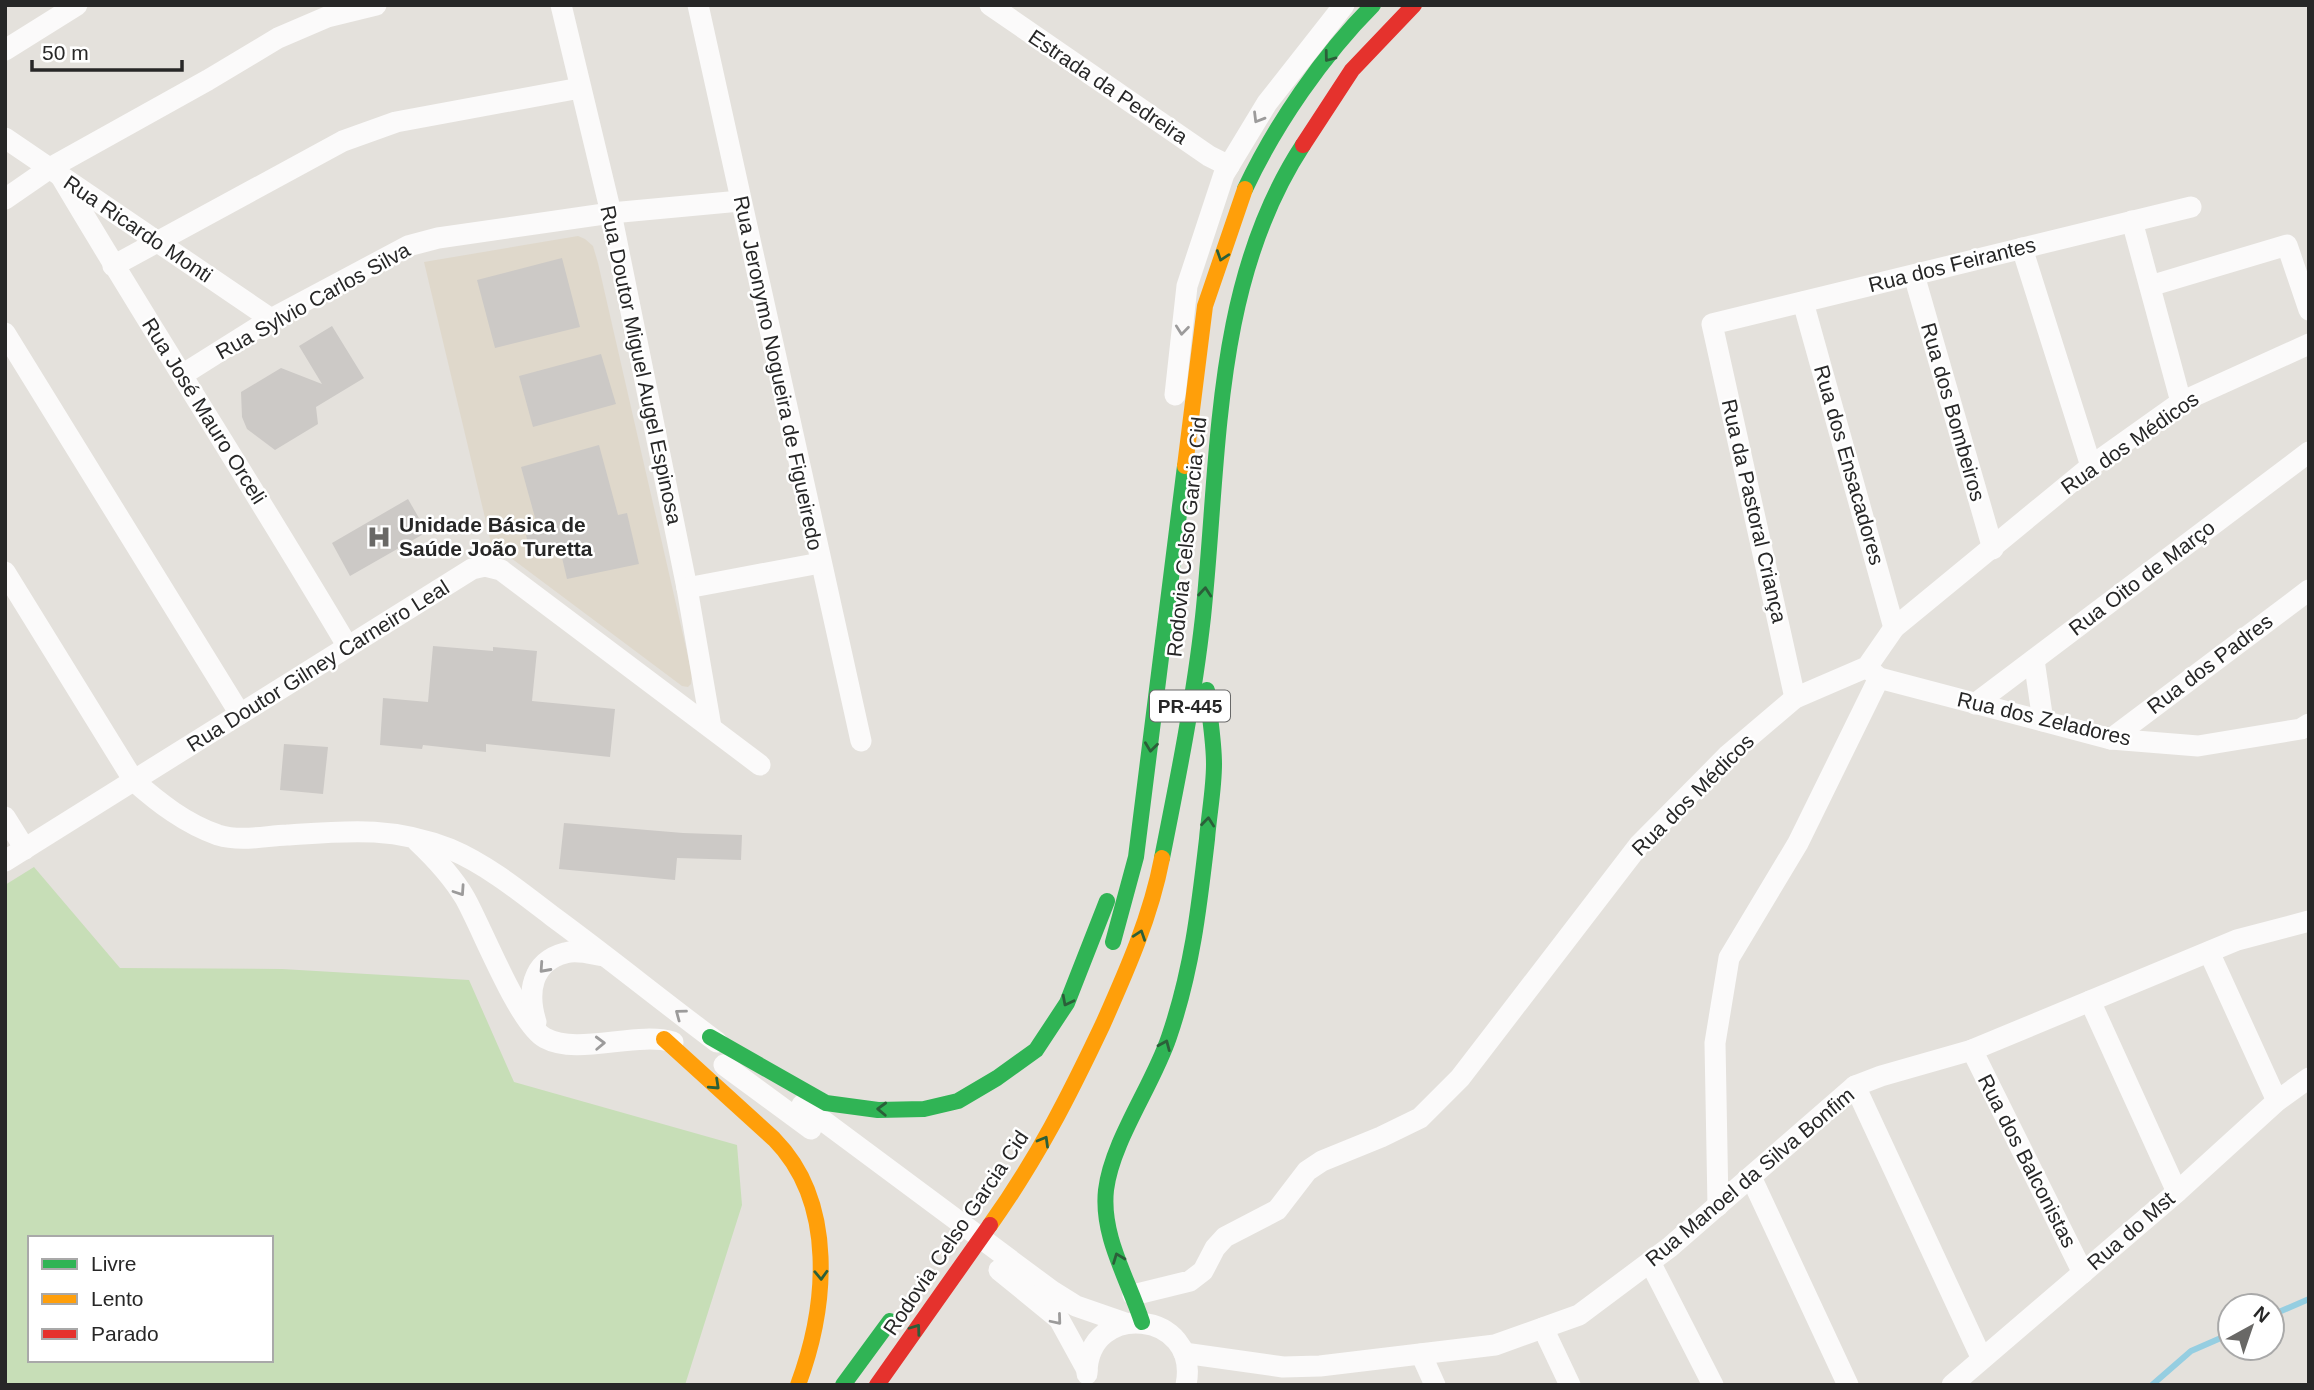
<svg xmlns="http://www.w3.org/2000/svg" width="2314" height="1390" font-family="Arial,sans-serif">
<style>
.education{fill:#dfd8cb}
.green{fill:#c7deb7;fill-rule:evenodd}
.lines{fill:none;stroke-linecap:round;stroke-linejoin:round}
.stream{stroke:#95cee1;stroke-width:6}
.building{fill:#ccc9c6}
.street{stroke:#fbfafa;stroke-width:21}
.fast{stroke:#30b455;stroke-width:16}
.slow{stroke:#ff9f0a;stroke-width:16}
.jam{stroke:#e5322d;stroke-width:16}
.oneway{stroke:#2b5f39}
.oneway2{stroke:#9c9b9b}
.labels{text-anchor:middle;stroke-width:5;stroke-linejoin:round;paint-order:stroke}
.shield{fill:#fff;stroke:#686868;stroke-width:2}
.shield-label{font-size:19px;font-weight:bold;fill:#272727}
.street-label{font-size:21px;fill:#272727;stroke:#fff}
.poi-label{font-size:21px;font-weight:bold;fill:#272727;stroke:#fff;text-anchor:start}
</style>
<rect width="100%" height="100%" fill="#e4e1dc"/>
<polygon class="education" points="578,236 585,239 593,246 598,263 692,674 691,684 688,687 682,686 491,543 424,262"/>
<path class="green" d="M34,867L120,968L282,969L469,980L514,1082L737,1145L742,1205L685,1385H5V885ZM30,1238H271V1360H30Z"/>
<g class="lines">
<g class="stream">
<polyline points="2272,1315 2309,1299"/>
<polyline points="2152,1385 2191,1351 2230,1334"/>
</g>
</g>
<g class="building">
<polygon points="562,258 580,327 495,348 477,280"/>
<polygon points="332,326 364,378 316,407 318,424 275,450 247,429 242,417 241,392 281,368 322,384 299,346"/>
<polygon points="601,354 616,404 533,427 519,376"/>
<polygon points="599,445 618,515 627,513 639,564 567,579 560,549 531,556 526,535 539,532 521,467"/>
<polygon points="408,499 427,532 350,576 332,543"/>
<polygon points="433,646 493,651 493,647 537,651 532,701 615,709 610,757 486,744 486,752 423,745 422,749 380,745 383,698 428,702"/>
<polygon points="284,744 328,747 323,794 280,790"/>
<polygon points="564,823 683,833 742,835 741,860 677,858 675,880 559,869"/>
</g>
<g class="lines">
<g class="street">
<polyline points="561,5 611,213 687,588 711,727"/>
<polyline points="698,5 861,741"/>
<polyline points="990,5 1209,156 1229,166"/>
<polyline points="5,50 77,5"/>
<polyline points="5,138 271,319"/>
<path d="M60,175C154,334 254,488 348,647"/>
<polyline points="5,199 50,168 208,80 278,38 327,17 376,5"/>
<polyline points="2132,221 2181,402"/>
<polyline points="2022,248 2091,466"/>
<polyline points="113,266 343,141 396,122 580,88"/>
<polyline points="1914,275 1993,549"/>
<polyline points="2150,286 2287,245 2309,310"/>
<polyline points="1803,302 1894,628"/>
<polyline points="5,333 240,714"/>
<polyline points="182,375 271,319 408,246 438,238 611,213 740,201"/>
<polyline points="1175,395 1187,286 1224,174 1267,103 1344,5"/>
<path d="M5,572L134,781C159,803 186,824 218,835C241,842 264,836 287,835C347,831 392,826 450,849C486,864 521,892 552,916C608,957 662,1001 717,1042"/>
<polyline points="687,588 820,563"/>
<polyline points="2034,660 2043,721"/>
<polyline points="1870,670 1879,678 2111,739 2198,746 2301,729 2309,724"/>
<polyline points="1795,698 1712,324 2191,207"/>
<polyline points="1975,704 2309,452"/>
<polyline points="2111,739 2309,590"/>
<polyline points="5,817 25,849"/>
<path d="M417,841C435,858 452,876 465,898C482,928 519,1024 545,1038C578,1056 636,1031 673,1042"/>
<polyline points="5,861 472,569 485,566 501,570 760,765"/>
<polyline points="2209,952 2277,1101"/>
<polyline points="2090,1001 2177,1192"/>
<path d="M536,1022C527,993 531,962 565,953C577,949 592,954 604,956"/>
<polyline points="1972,1050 2083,1273"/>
<polyline points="724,1065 811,1129"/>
<polyline points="1855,1086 1982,1359"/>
<polyline points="802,1105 1052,1291 1076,1306 1125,1323"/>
<polyline points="1751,1177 1848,1385"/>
<polyline points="1718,1206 1715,1043 1729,958 1798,843 1879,678"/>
<polyline points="1650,1262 1713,1385"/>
<polyline points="999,1270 1059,1319 1087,1370"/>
<polyline points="1133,1295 1190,1281 1203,1271 1215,1248 1225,1237 1277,1210 1307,1171 1322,1161 1381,1137 1420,1118 1460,1078 1639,845 1728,755 1795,698 1867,667 1894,628 2091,466 2181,402 2309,344"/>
<polyline points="1543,1328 1570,1385"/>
<polyline points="1184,1353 1283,1367 1320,1366 1495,1345 1579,1315 1670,1247 1855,1086 1881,1076 1972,1050 2237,940 2309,921"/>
<polyline points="1421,1354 1435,1385"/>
<path d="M1087,1374C1087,1299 1201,1310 1186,1385"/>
<polyline points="1952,1385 2177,1192 2277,1101 2309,1078"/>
</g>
<g class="fast">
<path d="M1245,189C1275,125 1323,55 1373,5"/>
<path d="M1162,858C1178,778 1194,698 1203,617C1220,457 1212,284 1303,145"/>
<polyline points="1113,942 1136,857 1185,466"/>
<polyline points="710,1037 826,1103 878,1110 924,1109 958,1101 997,1078 1036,1050 1067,1003 1107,901"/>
<path d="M1142,1322C1128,1279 1101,1236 1106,1190C1112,1141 1153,1085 1169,1037C1192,970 1199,908 1207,839C1209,814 1214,789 1214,764C1214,740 1209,714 1207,690"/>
<polyline points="843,1385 890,1321"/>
</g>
<g class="slow">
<polyline points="1185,466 1205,306 1245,189"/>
<path d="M664,1039L774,1139C837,1203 827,1307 798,1385"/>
<path d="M990,1225C1037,1159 1069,1096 1103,1024C1127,970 1151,916 1162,858"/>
</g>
<g class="jam">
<polyline points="1303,145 1352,70 1414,5"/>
<polyline points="877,1385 990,1225"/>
</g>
</g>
<defs><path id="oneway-chevron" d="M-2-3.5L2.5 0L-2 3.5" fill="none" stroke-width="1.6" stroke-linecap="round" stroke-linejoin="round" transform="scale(1.75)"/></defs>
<g class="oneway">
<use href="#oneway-chevron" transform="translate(1329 57) rotate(127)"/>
<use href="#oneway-chevron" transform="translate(1222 256) rotate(109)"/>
<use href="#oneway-chevron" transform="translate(1205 592) rotate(-85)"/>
<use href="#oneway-chevron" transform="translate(1151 747) rotate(97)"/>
<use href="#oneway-chevron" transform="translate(1208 822) rotate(-84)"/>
<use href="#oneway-chevron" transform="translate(1140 935) rotate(-71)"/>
<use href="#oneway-chevron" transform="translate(1067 1001) rotate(117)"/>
<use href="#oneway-chevron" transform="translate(1165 1045) rotate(-67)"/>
<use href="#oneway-chevron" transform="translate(715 1085) rotate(43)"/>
<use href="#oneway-chevron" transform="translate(882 1109) rotate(-178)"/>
<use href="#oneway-chevron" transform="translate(1044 1141) rotate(-60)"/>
<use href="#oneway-chevron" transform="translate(1118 1258) rotate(-111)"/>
<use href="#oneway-chevron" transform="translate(821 1275) rotate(88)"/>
<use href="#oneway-chevron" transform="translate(916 1329) rotate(-54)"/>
</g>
<g class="oneway2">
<use href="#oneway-chevron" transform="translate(1258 118) rotate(121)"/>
<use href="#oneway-chevron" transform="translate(1182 330) rotate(96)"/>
<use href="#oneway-chevron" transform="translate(460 891) rotate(56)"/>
<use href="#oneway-chevron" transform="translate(544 968) rotate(132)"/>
<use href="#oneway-chevron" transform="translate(680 1014) rotate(-143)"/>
<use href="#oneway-chevron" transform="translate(600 1043) rotate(-2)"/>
<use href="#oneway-chevron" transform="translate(1057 1320) rotate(50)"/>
</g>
<defs>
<g id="hospital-bare" transform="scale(1.89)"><path d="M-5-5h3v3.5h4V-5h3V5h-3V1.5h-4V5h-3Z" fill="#696866" stroke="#fff" stroke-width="2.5" paint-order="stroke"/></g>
</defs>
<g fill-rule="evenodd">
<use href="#hospital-bare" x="379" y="537"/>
</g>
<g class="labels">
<rect class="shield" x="1150" y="690.5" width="80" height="31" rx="5"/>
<g class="shield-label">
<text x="1190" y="713">PR-445</text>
</g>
<g class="street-label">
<text transform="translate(1108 87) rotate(34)" y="7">Estrada da Pedreira</text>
<text transform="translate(138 229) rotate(34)" y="7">Rua Ricardo Monti</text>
<text transform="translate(1952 265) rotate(-14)" y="7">Rua dos Feirantes</text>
<text transform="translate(313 301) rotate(-29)" y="7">Rua Sylvio Carlos Silva</text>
<text transform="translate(641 365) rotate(78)" y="7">Rua Doutor Miguel Augel Espinosa</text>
<text transform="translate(778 373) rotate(78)" y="7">Rua Jeronymo Nogueira de Figueiredo</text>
<text transform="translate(204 411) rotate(58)" y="7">Rua José Mauro Orceli</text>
<text transform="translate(1953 412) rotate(74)" y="7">Rua dos Bombeiros</text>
<text transform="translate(2130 443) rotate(-35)" y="7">Rua dos Médicos</text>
<text transform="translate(1849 465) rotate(74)" y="7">Rua dos Ensacadores</text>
<text transform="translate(1754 511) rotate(77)" y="7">Rua da Pastoral Criança</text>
<text transform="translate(1187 537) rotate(-84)" y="7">Rodovia Celso Garcia Cid</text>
<text transform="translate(2142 578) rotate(-37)" y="7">Rua Oito de Março</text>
<text transform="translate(2210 664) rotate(-37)" y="7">Rua dos Padres</text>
<text transform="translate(318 666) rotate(-32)" y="7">Rua Doutor Gilney Carneiro Leal</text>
<text transform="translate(2044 719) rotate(13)" y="7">Rua dos Zeladores</text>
<text transform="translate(1693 795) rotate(-45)" y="7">Rua dos Médicos</text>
<text transform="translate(2027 1161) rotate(63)" y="7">Rua dos Balconistas</text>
<text transform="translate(1750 1177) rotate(-40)" y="7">Rua Manoel da Silva Bonfim</text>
<text transform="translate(2131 1231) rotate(-41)" y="7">Rua do Mst</text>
<text transform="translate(956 1233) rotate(-56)" y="7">Rodovia Celso Garcia Cid</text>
</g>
<g class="poi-label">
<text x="399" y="532">Unidade Básica de<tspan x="399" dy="24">Saúde João Turetta</tspan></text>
</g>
</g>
<rect width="2314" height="1390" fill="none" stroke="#272727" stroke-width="14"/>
<rect x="28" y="1236" width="245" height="126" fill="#ffffff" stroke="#a9a9a9" stroke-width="2"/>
<rect x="42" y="1259" width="35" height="10" fill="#30b455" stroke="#a9a9a9" stroke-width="2"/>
<text x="91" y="1271" font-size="21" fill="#272727">Livre</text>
<rect x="42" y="1294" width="35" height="10" fill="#ff9f0a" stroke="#a9a9a9" stroke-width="2"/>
<text x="91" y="1306" font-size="21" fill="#272727">Lento</text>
<rect x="42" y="1329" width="35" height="10" fill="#e5322d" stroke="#a9a9a9" stroke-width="2"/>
<text x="91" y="1341" font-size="21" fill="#272727">Parado</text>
<g transform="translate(2251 1327) rotate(40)"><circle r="33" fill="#ffffff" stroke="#a9a9a9" stroke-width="2"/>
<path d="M0-5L12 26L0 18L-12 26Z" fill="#696866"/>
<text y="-10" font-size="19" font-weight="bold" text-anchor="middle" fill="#272727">N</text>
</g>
<path d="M32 60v10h150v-10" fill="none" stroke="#272727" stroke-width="3.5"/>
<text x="42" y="60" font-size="21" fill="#272727" stroke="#ffffff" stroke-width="5" paint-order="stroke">50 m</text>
</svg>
